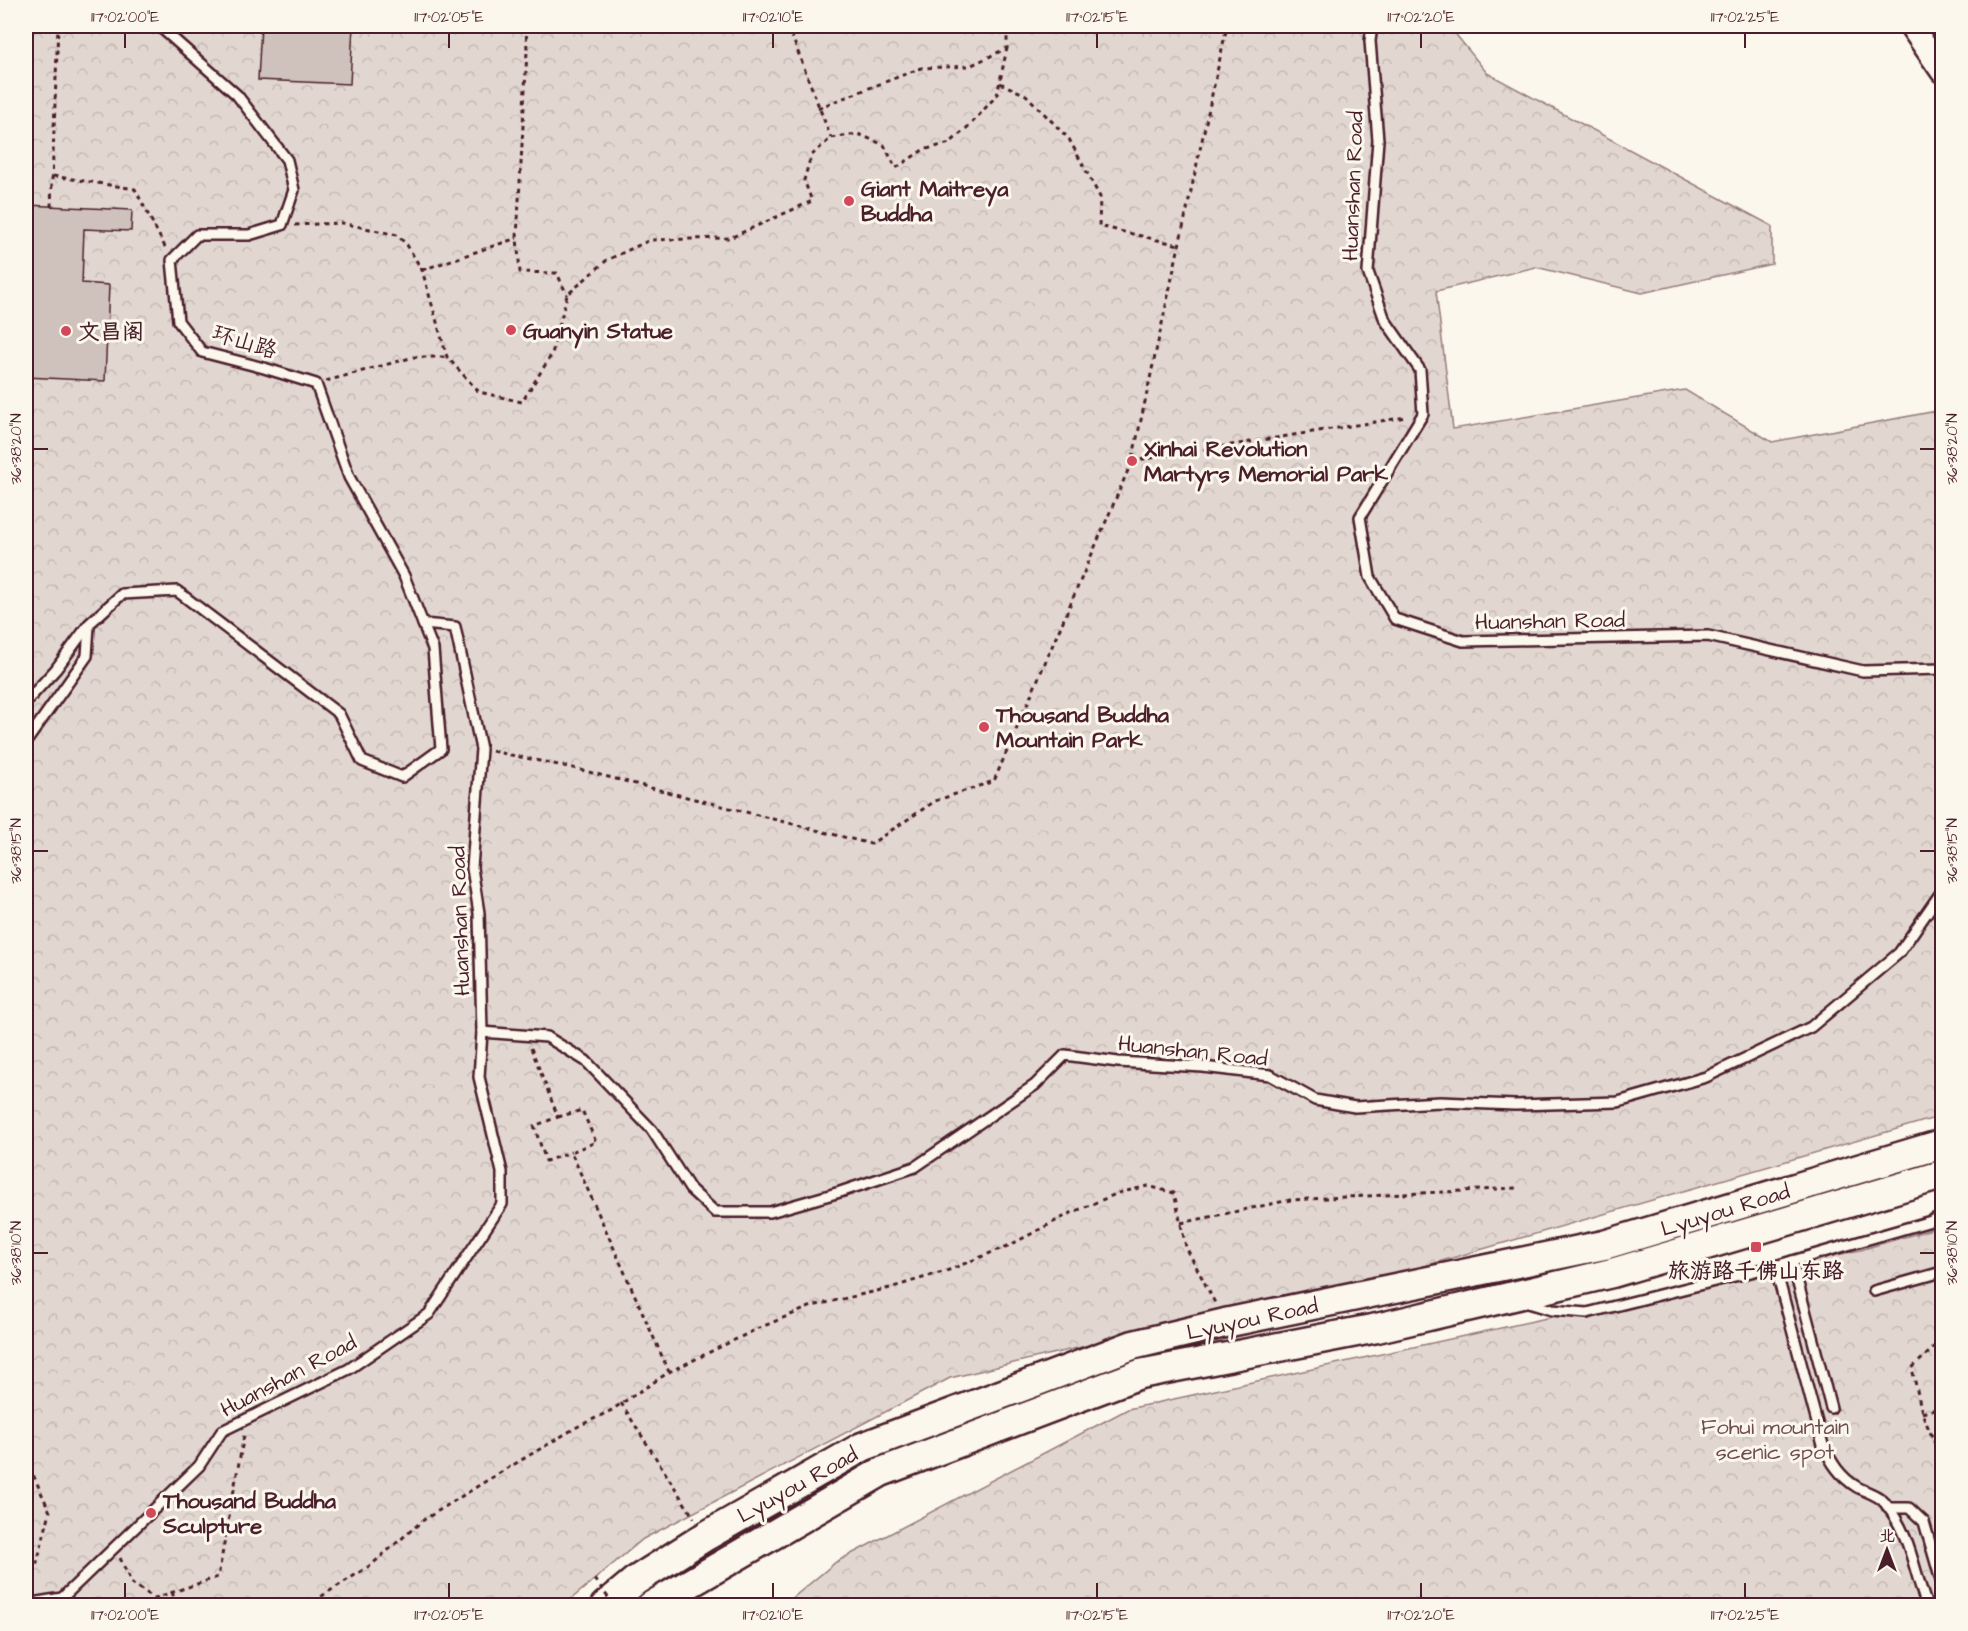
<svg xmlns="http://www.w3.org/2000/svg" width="1968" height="1631" font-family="'Architects Daughter','LXGW WenKai TC',sans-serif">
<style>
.park{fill:url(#park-crowns);stroke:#967b7e;stroke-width:1.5}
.building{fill:#cfc2bc;stroke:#4a1f2b;stroke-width:1.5}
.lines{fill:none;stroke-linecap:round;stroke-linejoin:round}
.service-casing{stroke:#4a1f2b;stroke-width:14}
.tertiary-casing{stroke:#4a1f2b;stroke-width:27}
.primary-casing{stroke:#4a1f2b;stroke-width:33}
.path{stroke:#4a1f2b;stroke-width:3;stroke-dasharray:4.5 4.5;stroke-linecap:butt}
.service{stroke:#fbf7ec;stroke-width:9}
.tertiary{stroke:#fbf7ec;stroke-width:22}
.primary{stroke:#fbf7ec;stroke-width:28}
.path-bridge{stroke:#4a1f2b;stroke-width:3;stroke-dasharray:4.5 4.5;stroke-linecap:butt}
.ticks{fill:none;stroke:#4a1f2b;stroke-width:2}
.poi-dot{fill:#d1495b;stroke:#fbf7ec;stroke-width:2}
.labels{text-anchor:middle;stroke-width:6;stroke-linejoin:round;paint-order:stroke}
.street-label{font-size:22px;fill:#4a1f2b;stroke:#fbf7ec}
.poi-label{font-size:22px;font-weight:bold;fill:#4a1f2b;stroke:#fbf7ec;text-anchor:start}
.park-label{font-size:22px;fill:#704d54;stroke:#fbf7ec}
.neatline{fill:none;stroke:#4a1f2b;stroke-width:2}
.ticks-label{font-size:15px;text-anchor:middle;fill:#4a1f2b}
</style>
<defs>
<pattern id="park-crowns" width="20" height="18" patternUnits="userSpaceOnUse" patternTransform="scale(1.5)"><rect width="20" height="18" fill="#e2d7d0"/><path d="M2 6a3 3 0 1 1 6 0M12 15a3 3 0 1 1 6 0" fill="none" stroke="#c3b8b3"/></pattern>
</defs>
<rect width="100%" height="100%" fill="#fbf7ec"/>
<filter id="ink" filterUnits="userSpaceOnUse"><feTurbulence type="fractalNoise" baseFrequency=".0167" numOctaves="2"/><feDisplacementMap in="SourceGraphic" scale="12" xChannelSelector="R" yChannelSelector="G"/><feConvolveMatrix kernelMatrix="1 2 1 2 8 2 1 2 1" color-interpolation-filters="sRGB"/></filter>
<g filter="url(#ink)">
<g class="park">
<polygon points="26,26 1449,26 1487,73 1772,226 1772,264 1642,293 1536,267 1436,291 1453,429 1685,390 1772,442 1942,410 1942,1116 1421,1267 950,1378 643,1539 564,1605 26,1606"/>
<polygon points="1942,1226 1942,1605 783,1606 836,1562 1128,1409 1860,1250"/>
</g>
<g class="building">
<polygon points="261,26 353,26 350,84 258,80"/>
<polygon points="26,205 132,210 131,231 84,229 82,283 109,285 105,381 26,377"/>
</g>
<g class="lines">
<g class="service-casing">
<g id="service">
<polyline points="1372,26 1370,41 1378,140 1368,272 1385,320 1420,370 1423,414 1360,517 1370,577 1395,619 1463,641 1708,636 1863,671 1942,669"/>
<polyline points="26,702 56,669 89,624 122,594 177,591 339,714 362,761 402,777 441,749 433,649 404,576 349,477 316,384 264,368 202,352 178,321 172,260 197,235 249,235 282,225 294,190 287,160 237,95 159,26"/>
<polyline points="26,742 87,656 89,626"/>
<polyline points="482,1032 547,1037 586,1061 652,1130 690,1189 715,1212 770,1212 840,1192 915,1167 1035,1085 1065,1055 1118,1062 1203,1067 1270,1075 1315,1100 1355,1107 1440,1102 1515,1105 1618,1102 1706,1077 1811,1027 1899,953 1942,891"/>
<polyline points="1792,1261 1831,1408"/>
<path d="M1775,1266L1823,1445C1831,1462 1840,1477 1857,1487C1866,1492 1879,1495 1885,1503C1911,1535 1913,1569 1927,1606"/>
<polyline points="1874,1291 1942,1272"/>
<polyline points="1525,1302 1552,1310 1587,1313 1775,1266 1931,1221 1942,1215"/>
<polyline points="1888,1508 1909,1508 1924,1522 1942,1584"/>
<polyline points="26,1604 62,1598 199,1466 222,1431 349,1369 429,1314 502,1204 502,1172 479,1077 482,1032 479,913 472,868 481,749 455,627 423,624"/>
</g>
</g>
<g class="tertiary-casing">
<polyline id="tertiary" points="1911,26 1942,71"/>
</g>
<g class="primary-casing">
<g id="primary">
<polyline points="605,1606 635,1581 706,1536 862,1447 1133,1345 1225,1323 1604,1245 1942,1144"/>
<polyline points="651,1606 881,1472 1140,1374 1377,1328 1612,1273 1942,1175"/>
</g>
</g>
<g class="path">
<polyline points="526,26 527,51 517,238 520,272 557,273 567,295"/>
<polyline points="788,26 831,138"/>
<polyline points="1000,83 1026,95 1069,139 1100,197 1099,226 1179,245"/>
<polyline points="818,108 921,68 970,66 1007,48 1007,26"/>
<polyline points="53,176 135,189 166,249"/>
<polyline points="51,207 58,26"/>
<polyline points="295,225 342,223 397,235 407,245 422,270 447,357 479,392 522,402 552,354 567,295 607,260 650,240 730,238 812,201 804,180 811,156 831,138 858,134 884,145 896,168 923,150 950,143 970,125 997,95 1007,48"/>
<polyline points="422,270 517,238"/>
<polyline points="326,381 414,357 447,357"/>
<polyline points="1132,461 1406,417"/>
<polyline points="492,751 573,768 871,844 935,801 994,781 1132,461 1227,26"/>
<polyline points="531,1048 558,1117 534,1126 546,1161 571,1152"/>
<polyline points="558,1117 582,1110 596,1142 571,1152 669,1372"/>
<polyline points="1181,1223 1290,1200 1518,1188"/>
<polyline points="1942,1340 1912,1368 1922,1413 1942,1460"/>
<polyline points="621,1403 694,1518"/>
<polyline points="1922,1413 1942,1407"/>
<polyline points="26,1459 50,1512 30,1590"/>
<polyline points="120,1558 132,1584 155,1598 218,1577 244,1435"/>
<polyline points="172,1592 177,1606"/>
<polyline points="306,1606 371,1565 422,1521 486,1481 577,1427 610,1411 669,1372 759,1328 812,1306 890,1288 949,1270 1010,1245 1071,1213 1118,1193 1148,1186 1174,1193 1186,1247 1215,1303"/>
</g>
<use href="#service" class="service"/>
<use href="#tertiary" class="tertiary"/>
<use href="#primary" class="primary"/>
<polyline class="path-bridge" points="595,1579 614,1606"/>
</g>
</g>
<path class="ticks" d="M125,33V48M449,33V48M773,33V48M1097,33V48M1421,33V48M1745,33V48M33,449H48M1920,449H1935M33,851H48M1920,851H1935M33,1253H48M1920,1253H1935M125,1583V1598M449,1583V1598M773,1583V1598M1097,1583V1598M1421,1583V1598M1745,1583V1598"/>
<g class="poi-dot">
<circle cx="849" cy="201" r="6"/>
<circle cx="511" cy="330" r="6"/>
<circle cx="66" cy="331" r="6"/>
<circle cx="1132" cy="461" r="6"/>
<circle cx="984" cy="727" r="6"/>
<rect x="1750" y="1241" width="12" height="12" rx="3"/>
<circle cx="151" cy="1513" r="6"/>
</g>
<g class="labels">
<g class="street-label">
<text transform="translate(1352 186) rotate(-88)" y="8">Huanshan Road</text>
<text transform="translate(245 341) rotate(17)" y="8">环山路</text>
<text transform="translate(1550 620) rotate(-1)" y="8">Huanshan Road</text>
<text transform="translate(459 921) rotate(-92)" y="8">Huanshan Road</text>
<text transform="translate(1193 1050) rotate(6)" y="8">Huanshan Road</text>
<text transform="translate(1725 1209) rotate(-17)" y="8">Lyuyou Road</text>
<text transform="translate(1252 1318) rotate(-12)" y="8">Lyuyou Road</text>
<text transform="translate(288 1375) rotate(-28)" y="8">Huanshan Road</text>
<text transform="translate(797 1484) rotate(-29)" y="8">Lyuyou Road</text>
</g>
<g class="poi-label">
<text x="861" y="196">Giant Maitreya<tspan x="861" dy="25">Buddha</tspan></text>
<text x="523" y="338">Guanyin Statue</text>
<text x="78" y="339">文昌阁</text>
<text x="1144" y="456">Xinhai Revolution<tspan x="1144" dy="25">Martyrs Memorial Park</tspan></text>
<text x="996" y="722">Thousand Buddha<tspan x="996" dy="25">Mountain Park</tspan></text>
<text x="1756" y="1278" text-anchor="middle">旅游路千佛山东路</text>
<text x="163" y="1508">Thousand Buddha<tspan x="163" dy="25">Sculpture</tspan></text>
</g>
<g class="park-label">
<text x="1775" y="1434">Fohui mountain<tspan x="1775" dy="25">scenic spot</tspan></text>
</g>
</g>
<rect width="1968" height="1631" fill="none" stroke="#fbf7ec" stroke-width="66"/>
<g transform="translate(1887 1550)" stroke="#fbf7ec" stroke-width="4.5" paint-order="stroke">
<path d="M0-4.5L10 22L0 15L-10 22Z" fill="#4a1f2b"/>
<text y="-9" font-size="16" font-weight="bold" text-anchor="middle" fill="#4a1f2b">北</text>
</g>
<rect x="33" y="33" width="1902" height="1565" class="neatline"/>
<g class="ticks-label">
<text x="125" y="22">117°02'00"E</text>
<text x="449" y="22">117°02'05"E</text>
<text x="773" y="22">117°02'10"E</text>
<text x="1097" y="22">117°02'15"E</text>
<text x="1421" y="22">117°02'20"E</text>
<text x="1745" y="22">117°02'25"E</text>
<text transform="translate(16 449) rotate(-90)" y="5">36°38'20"N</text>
<text transform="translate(1952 449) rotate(-90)" y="5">36°38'20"N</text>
<text transform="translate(16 851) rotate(-90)" y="5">36°38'15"N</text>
<text transform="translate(1952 851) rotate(-90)" y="5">36°38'15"N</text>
<text transform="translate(16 1253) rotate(-90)" y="5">36°38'10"N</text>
<text transform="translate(1952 1253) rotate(-90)" y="5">36°38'10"N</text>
<text x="125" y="1620">117°02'00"E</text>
<text x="449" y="1620">117°02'05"E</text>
<text x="773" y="1620">117°02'10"E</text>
<text x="1097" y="1620">117°02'15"E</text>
<text x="1421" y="1620">117°02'20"E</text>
<text x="1745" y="1620">117°02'25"E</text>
</g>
</svg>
